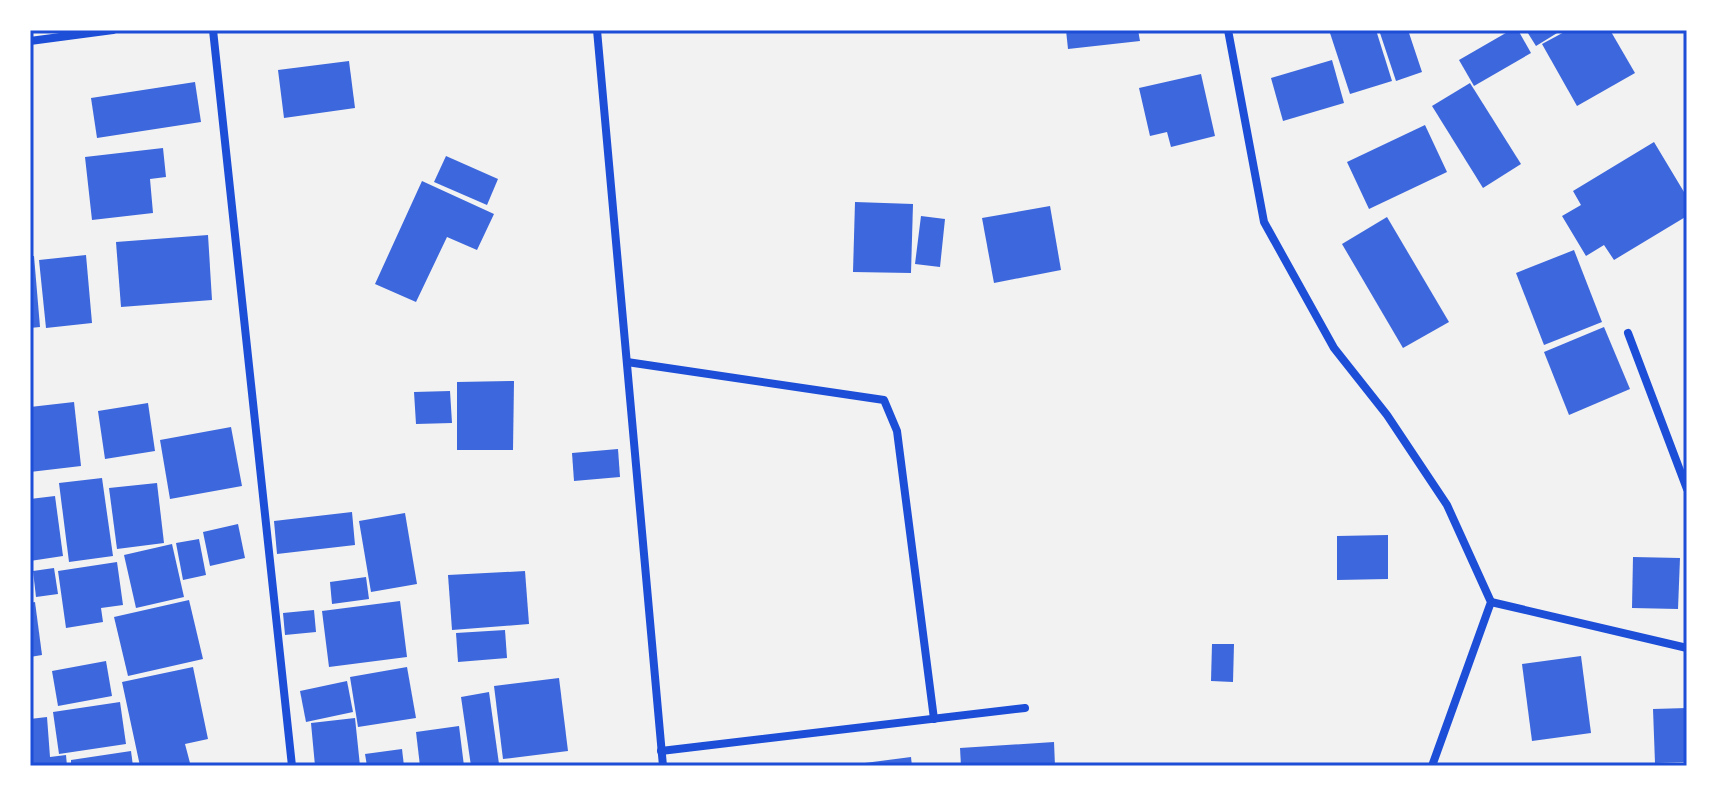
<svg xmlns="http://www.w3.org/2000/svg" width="1717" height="796" font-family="Arial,sans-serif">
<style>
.building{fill:#3d67dc}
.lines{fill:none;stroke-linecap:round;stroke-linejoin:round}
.minor{stroke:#1d4ed8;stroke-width:8}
.neatline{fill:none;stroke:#1d4ed8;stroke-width:3}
</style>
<rect width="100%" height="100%" fill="#f2f2f2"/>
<g class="building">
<polygon points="1066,30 1138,30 1140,41 1068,49"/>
<polygon points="1329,30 1376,30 1392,81 1350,94"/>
<polygon points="1379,30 1408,30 1422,72 1396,81"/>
<polygon points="1511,30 1518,30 1531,53 1474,86 1459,60"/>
<polygon points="1526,30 1562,30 1536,46"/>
<polygon points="1568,30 1610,30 1635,73 1577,106 1542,44"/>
<polygon points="1332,60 1344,103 1283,121 1271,78"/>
<polygon points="349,61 355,108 284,118 278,70"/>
<polygon points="1201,74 1215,136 1171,147 1167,132 1150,136 1139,88"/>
<polygon points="195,82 201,122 97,138 91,98"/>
<polygon points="1470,83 1521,164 1483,188 1432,106"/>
<polygon points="1425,125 1447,172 1369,209 1347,162"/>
<polygon points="1654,142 1687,197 1687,216 1614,260 1604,245 1586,256 1562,216 1581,205 1573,191"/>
<polygon points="163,148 166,177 150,179 153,213 92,220 85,157"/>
<polygon points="446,156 498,179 487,205 434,182"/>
<polygon points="422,181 494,214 477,250 447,237 416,302 375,284"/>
<polygon points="855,202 913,204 911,273 853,272"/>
<polygon points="1050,206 1061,270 994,283 982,218"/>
<polygon points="921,216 945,219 940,267 915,264"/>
<polygon points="1387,217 1449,322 1403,348 1342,244"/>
<polygon points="208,235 212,300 121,307 116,242"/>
<polygon points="1574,250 1602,322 1544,345 1516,273"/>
<polygon points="86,255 92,323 46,328 39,260"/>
<polygon points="30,256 34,256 40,327 30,328"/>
<polygon points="1604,327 1630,389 1569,415 1544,352"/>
<polygon points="514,381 513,450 457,450 457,382"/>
<polygon points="450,391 452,423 416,424 414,392"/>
<polygon points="74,402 81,466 30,472 30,407"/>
<polygon points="148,403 155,451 105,459 98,411"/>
<polygon points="231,427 242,486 170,499 160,440"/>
<polygon points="618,449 620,477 574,481 572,453"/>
<polygon points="102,478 113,556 69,562 59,483"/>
<polygon points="157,483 164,543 117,549 109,488"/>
<polygon points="55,496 63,556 30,561 30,499"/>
<polygon points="352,512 355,545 277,554 274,521"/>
<polygon points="405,513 417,584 371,592 359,521"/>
<polygon points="238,524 245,558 210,566 203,532"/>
<polygon points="1388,535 1388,579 1337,580 1337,536"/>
<polygon points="199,539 206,575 183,580 176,543"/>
<polygon points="172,544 184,597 136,608 124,555"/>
<polygon points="1633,557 1680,558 1678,609 1632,608"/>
<polygon points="117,562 123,605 101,608 103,622 66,628 58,571"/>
<polygon points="54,568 58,594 36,597 33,571"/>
<polygon points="525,571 529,624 452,630 448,575"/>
<polygon points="366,577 369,599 332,604 330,582"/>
<polygon points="189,600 203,659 128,676 114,617"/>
<polygon points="400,601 407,657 329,667 322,611"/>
<polygon points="35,602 42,655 30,657 30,603"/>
<polygon points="314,610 316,632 285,635 283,613"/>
<polygon points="505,630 507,658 458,662 456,633"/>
<polygon points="1212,644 1234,644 1233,682 1211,681"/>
<polygon points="1581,656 1591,733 1532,741 1522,664"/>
<polygon points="106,661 112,696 58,706 52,671"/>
<polygon points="193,667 208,739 185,744 190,763 174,766 140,766 122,682"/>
<polygon points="407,667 416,718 358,727 350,677"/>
<polygon points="559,678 568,751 503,759 494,686"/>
<polygon points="347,681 353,712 306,722 300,691"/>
<polygon points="489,692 499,764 471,766 461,697"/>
<polygon points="120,702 126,744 59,754 53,712"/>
<polygon points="1687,708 1687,762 1655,763 1653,709"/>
<polygon points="47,717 50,757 66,755 67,766 30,766 30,719"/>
<polygon points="355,718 360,766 315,766 311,723"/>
<polygon points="459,726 464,766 420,766 416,732"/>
<polygon points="1054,742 1055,766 961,766 960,748"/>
<polygon points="402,749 404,766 367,766 365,754"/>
<polygon points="131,751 133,766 71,766 71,760"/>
<polygon points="911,757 912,766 857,766 857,764"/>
</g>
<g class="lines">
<g class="minor">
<polyline points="213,30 292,766"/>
<polyline points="597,30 663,766"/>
<polyline points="1228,30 1264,222 1334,348 1387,415 1447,505 1491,602 1432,766"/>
<polyline points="30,41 113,30"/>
<polyline points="1628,333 1687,489"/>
<polyline points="627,362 884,400 897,431 934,719"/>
<polyline points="1491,602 1687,648"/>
<polyline points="661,751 1025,708"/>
</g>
</g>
<rect width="1717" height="796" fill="none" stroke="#ffffff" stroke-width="64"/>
<rect x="32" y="32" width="1653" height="732" class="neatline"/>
</svg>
